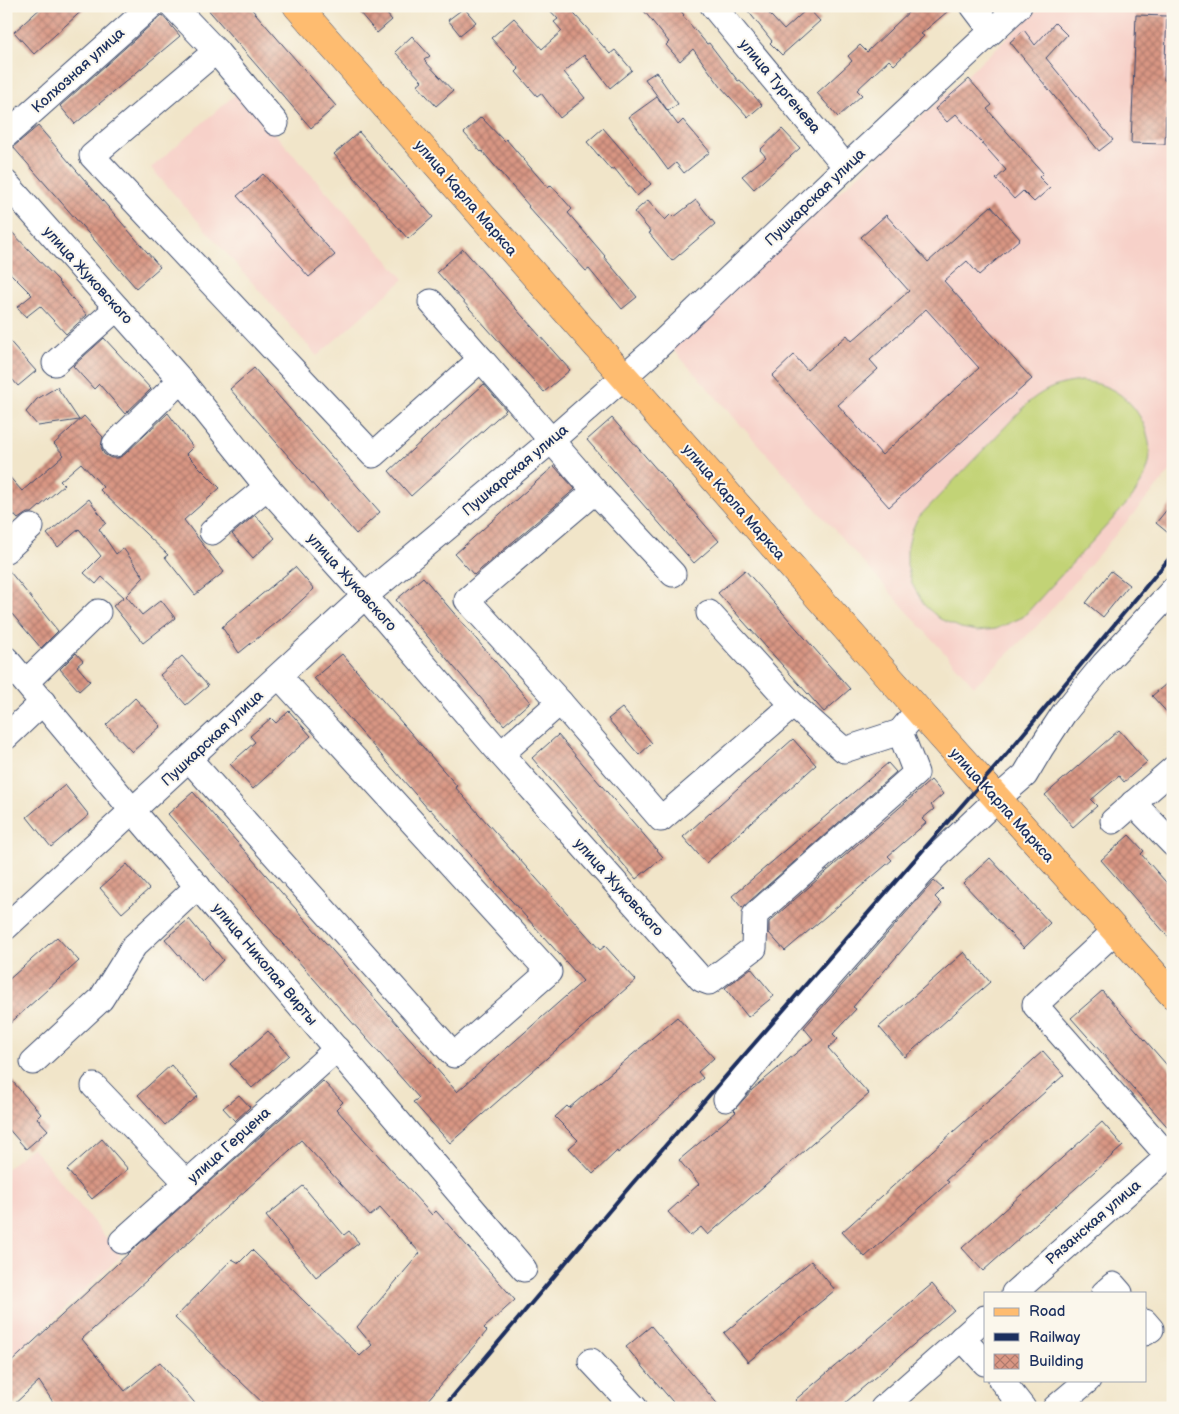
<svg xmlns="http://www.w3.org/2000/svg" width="1179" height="1414" font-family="'Balsamiq Sans',sans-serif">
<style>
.built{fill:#f7d1c9}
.pitch{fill:#c2d376;stroke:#6e816a}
.building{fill:url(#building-cross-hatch);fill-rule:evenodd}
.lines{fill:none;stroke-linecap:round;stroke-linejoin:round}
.minor-casing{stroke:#3b4a6e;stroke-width:27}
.major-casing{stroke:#3b4a6e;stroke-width:29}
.minor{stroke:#fff;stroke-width:25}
.major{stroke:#febc70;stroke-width:28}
.rail{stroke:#1b2f5e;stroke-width:4}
.labels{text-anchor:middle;stroke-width:4;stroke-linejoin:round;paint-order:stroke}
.street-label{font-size:15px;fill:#1b2f5e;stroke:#fbf7ec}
</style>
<defs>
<pattern id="building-cross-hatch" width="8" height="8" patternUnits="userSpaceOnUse" patternTransform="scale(1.25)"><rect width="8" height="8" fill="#d99683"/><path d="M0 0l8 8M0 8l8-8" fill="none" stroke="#af7b6e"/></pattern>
</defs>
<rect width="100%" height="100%" fill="#fbf7ec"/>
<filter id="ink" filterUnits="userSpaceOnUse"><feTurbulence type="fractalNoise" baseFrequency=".02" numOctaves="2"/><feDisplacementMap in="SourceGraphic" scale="10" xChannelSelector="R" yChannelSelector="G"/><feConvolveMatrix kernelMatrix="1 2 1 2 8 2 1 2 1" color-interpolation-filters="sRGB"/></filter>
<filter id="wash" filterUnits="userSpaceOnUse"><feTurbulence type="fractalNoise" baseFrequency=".0096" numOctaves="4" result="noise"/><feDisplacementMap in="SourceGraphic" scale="20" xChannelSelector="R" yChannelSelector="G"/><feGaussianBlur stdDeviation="1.12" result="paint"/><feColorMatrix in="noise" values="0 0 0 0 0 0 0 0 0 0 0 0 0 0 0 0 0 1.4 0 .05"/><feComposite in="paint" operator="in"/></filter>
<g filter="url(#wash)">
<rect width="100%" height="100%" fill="#f1e5c9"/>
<g class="built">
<polygon points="1042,6 1173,6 1173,468 1037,626 974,686 671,347"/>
<polygon points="238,92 404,279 317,356 151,168"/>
<polygon points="32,1147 121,1256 6,1363 6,1169"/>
</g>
<path class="pitch" d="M1081,381C1089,382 1097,383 1104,386C1135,397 1154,432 1149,463C1146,477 1139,487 1132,498L1023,617L996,629L978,631L961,628L940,619L924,605L912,584L907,565V551L911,533L917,519L1030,401C1048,387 1059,384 1081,381Z"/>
<g id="blocks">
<g class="building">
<polygon points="43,6 87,6 34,54 14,32"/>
<polygon points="205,6 249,6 336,106 311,128"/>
<polygon points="354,6 380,6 392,20 377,33"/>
<polygon points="546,6 567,6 610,54 615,50 632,70 610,88 584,55 564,72 585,98 560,118 541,93 537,96 516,72 519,69 491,38 514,18 542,49 562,31 554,22 558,19"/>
<polygon points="640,6 677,6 684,15 683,16 707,44 709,43 738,81 740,80 762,105 748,117 721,87 693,49 680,61 666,45 669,42"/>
<polygon points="744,6 762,6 784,30 808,8 820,21 782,55 770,43 772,41"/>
<polygon points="915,6 954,6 921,34 924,36 894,65 889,60 857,90 862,95 838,117 817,93 852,61 848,56 860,45 867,52"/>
<polygon points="464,8 476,22 460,35 448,20"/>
<polygon points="162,15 180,36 75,124 60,106"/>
<polygon points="1136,15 1167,16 1164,80 1173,81 1173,107 1166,106 1165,144 1131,143"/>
<polygon points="1055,23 1067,35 1046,58 1113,140 1099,151 1010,42 1024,30 1035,45"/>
<polygon points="412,36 430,56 424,60 453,91 436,106 417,85 422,81 395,52"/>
<polygon points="656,72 678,104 668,111 645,79"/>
<polygon points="969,79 992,105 987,109 1043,173 1039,177 1050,188 1034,202 1023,191 1014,199 996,179 1006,170 956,114 947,122 935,109"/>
<polygon points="657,97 678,125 683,120 710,152 684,173 676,163 668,170 629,117"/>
<polygon points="481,117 504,141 506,139 548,188 551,185 572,209 568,213 605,256 604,257 637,297 622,309 589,269 586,271 528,207 529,206 482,151 481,152 464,133"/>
<polygon points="38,126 160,267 136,288 13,147"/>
<polygon points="603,128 651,184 637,196 614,168 611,170 587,142"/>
<polygon points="782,129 800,148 754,189 742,176 766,157 760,150"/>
<polygon points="359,132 433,217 408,239 334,154"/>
<polygon points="263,174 335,255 309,277 237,196"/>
<polygon points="648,200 665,220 671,214 674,217 696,200 715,224 672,261 649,233 651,232 634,212"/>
<path d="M991,206L1020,239L979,275L967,261L944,281L1032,379L889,507L772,376L794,355L807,370L847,335L852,341L909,291L861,237L886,215L928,262ZM926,309L979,368L882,455L838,405L878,369L870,360Z"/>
<polygon points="6,226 59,281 58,282 87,315 66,334 40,306 26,317 17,307 32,295 6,269"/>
<polygon points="463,249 570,370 544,392 437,272"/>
<polygon points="6,337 36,371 18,386 6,372"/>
<polygon points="104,338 151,389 125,414 99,384 94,389 73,366"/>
<polygon points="254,368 380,512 356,534 230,389"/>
<polygon points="484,384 506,410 411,496 389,471"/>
<polygon points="57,387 79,420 38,426 26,412 37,399"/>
<polygon points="168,413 193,447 186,454 220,488 184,520 224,572 195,595 165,557 168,555 100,490 103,487 81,463 60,481 64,485 32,513 27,513 18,519 6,506 6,473 22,491 64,455 54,444 84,416 103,437 101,447 104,454 111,458 118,458 125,454"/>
<polygon points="612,418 719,541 694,563 587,440"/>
<polygon points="554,466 575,489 474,575 455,554"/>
<polygon points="89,499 106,523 99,529 116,554 123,548 144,577 126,596 142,615 161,600 175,618 143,643 113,606 124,597 102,577 96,584 84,573 101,556 79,529 58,547 47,534"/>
<polygon points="1173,502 1173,537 1156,523"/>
<polygon points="255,515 275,538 253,558 232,534"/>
<polygon points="6,567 58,631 41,648 6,607"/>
<polygon points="295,567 314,589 281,619 239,653 222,627"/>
<polygon points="745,570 850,689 824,712 718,593"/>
<polygon points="1111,571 1129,585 1103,617 1086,603"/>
<polygon points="423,577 530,702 504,725 396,600"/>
<polygon points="76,653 83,661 77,666 90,681 79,691 60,669"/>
<polygon points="342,654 457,786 455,787 600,950 605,946 636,980 450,1143 413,1102 419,1098 168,814 193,792 457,1092 583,981 430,809 429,810 314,678"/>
<polygon points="182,656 208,686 186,705 160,675"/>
<polygon points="1173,678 1173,719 1152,696"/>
<polygon points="135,698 161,726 132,752 106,725"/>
<polygon points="622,708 652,743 639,755 608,719"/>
<polygon points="289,711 311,736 253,789 230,764 255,742 250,736 271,718 276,723"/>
<polygon points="1119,730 1147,762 1124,782 1119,776 1091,800 1097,806 1073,827 1045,795"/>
<polygon points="558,735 663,857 636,879 532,758"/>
<polygon points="793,739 816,765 706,863 683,837"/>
<polygon points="888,763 896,772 742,908 732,896"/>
<polygon points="931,780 943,794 931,805 934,809 922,819 926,823 888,856 892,860 785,951 769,933 769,922"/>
<polygon points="65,785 89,815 51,847 27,817"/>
<polygon points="1129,835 1144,851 1141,854 1173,890 1173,942 1101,860"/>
<polygon points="990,858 1050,923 1024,948 963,883"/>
<polygon points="127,864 149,889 122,913 100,888"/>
<polygon points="934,881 943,889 935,897 942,904 853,1007 856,1009 833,1034 838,1039 828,1048 869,1094 708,1235 701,1227 690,1236 668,1212 699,1184 679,1160 736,1112 734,1110 753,1089 813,1039 804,1028"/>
<polygon points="189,919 223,960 202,982 165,939"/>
<polygon points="57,937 79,961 6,1027 6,982"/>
<polygon points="964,952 990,982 905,1057 879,1027"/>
<polygon points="751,968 774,996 748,1017 725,988"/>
<polygon points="1102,991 1173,1072 1173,1133 1071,1018"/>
<polygon points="677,1017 714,1058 698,1072 703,1078 618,1153 617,1151 593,1174 569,1148 578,1140 555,1117 567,1106 569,1108"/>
<polygon points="268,1031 289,1055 252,1088 230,1064"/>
<polygon points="1043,1051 1064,1075 946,1180 949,1182 865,1257 842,1232"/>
<polygon points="171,1065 198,1096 165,1125 138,1095"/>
<polygon points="6,1074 41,1114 37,1118 48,1130 26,1149 6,1126"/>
<polygon points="323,1081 343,1102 336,1109 432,1215 436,1211 515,1300 484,1328 487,1331 421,1408 268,1408 175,1318 232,1259 239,1263 252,1250 360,1356 372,1345 357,1327 420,1253 380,1208 370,1216 301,1140 82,1339 125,1391 160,1362 199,1408 57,1408 39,1381 10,1408 6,1408 6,1367 130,1252"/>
<polygon points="239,1095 250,1107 235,1121 223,1108"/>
<polygon points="1102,1122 1123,1146 983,1271 962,1248"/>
<polygon points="102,1139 128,1169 92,1199 67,1170"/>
<polygon points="303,1186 344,1235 349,1231 359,1243 316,1277 266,1216"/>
<polygon points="811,1261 835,1290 748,1362 724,1333"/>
<polygon points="932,1284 954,1310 839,1408 802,1408 795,1400"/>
<polygon points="651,1326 721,1408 678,1408 626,1347"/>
</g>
</g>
</g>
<g filter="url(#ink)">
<use href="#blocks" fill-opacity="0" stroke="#3b4a6e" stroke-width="1"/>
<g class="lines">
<g class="minor-casing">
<g id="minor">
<polyline points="173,6 216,51 92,156 373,455 481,359 595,491 467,600 560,702"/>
<polyline points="713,6 846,167"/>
<polyline points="973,6 992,31"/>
<polyline points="216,51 276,123"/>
<polyline points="6,135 151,6"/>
<polyline points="6,183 181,380 267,487 365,596 501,754 701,979 709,982 754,948 755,915 916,773 900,732 918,710"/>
<polyline points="431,302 481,359"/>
<polyline points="55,363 117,308"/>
<polyline points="115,444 181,380"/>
<polyline points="595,491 673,574"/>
<polyline points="212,532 267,487"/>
<polyline points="6,550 31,527"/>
<polyline points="709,613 793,705 844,750 900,732"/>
<polyline points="6,659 133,811 524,1269"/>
<polyline points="26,682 98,612"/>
<polyline points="6,737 43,702"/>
<polyline points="501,754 560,702 661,819 793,705"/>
<polyline points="189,759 454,1055 549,972 279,676"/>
<polyline points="1133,803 1173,844"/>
<polyline points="1113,821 1173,769"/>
<polyline points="6,927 365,596 552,440 653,351 846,167 1019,6"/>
<polyline points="1115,931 1035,1005 1168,1156"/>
<polyline points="33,1062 101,999 134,946 198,886"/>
<polyline points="94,1086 187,1183"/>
<polyline points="726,1099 793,1018 935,858 997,799 1025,775 1041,748 1064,713 1104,664 1173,590"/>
<polyline points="122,1241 337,1049"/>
<polyline points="1014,1293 1173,1152"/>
<polyline points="1104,1293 1113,1285 1120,1293"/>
<polyline points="1145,1322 1151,1329 1145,1333"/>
<polyline points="962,1338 985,1363"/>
<polyline points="591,1361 635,1408"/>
<polyline points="1001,1380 1023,1408"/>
<polyline points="883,1408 985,1318"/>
<polyline points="1055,1408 1088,1380"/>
</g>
</g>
<g class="major-casing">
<polyline id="major" points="297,6 918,710 1173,995"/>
</g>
<use href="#minor" class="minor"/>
<use href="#major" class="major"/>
<polyline class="rail" points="443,1408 631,1185 1005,756 1173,554"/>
</g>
</g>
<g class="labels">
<g class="street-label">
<text transform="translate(78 70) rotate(-42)" y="5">Колхозная улица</text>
<text transform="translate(780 86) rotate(50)" y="5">улица Тургенева</text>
<text transform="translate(815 197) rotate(-44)" y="5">Пушкарская улица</text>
<text transform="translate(466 198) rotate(49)" y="5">улица Карла Маркса</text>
<text transform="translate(88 275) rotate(48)" y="5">улица Жуковского</text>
<text transform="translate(515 470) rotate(-40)" y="5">Пушкарская улица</text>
<text transform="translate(734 502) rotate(49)" y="5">улица Карла Маркса</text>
<text transform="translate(352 582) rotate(48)" y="5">улица Жуковского</text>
<text transform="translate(212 738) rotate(-43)" y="5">Пушкарская улица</text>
<text transform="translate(1002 805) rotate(48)" y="5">улица Карла Маркса</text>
<text transform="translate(619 887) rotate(48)" y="5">улица Жуковского</text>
<text transform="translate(265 964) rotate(50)" y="5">улица Николая Вирты</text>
<text transform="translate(229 1145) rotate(-42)" y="5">улица Герцена</text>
<text transform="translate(1093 1222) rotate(-41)" y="5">Рязанская улица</text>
</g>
</g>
<rect width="1179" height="1414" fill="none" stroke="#fbf7ec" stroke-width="25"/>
<rect x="984" y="1292" width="162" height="90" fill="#fbf7ec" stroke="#a1a7b3"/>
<rect x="994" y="1308" width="25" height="8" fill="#febc70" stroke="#a1a7b3"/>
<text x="1029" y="1316" font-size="15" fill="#1b2f5e">Road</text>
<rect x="994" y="1333" width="25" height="8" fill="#1b2f5e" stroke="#a1a7b3"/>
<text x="1029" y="1342" font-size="15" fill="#1b2f5e">Railway</text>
<rect x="994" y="1354" width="25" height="15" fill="url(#building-cross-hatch)" stroke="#a1a7b3"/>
<text x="1029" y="1366" font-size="15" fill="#1b2f5e">Building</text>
</svg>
